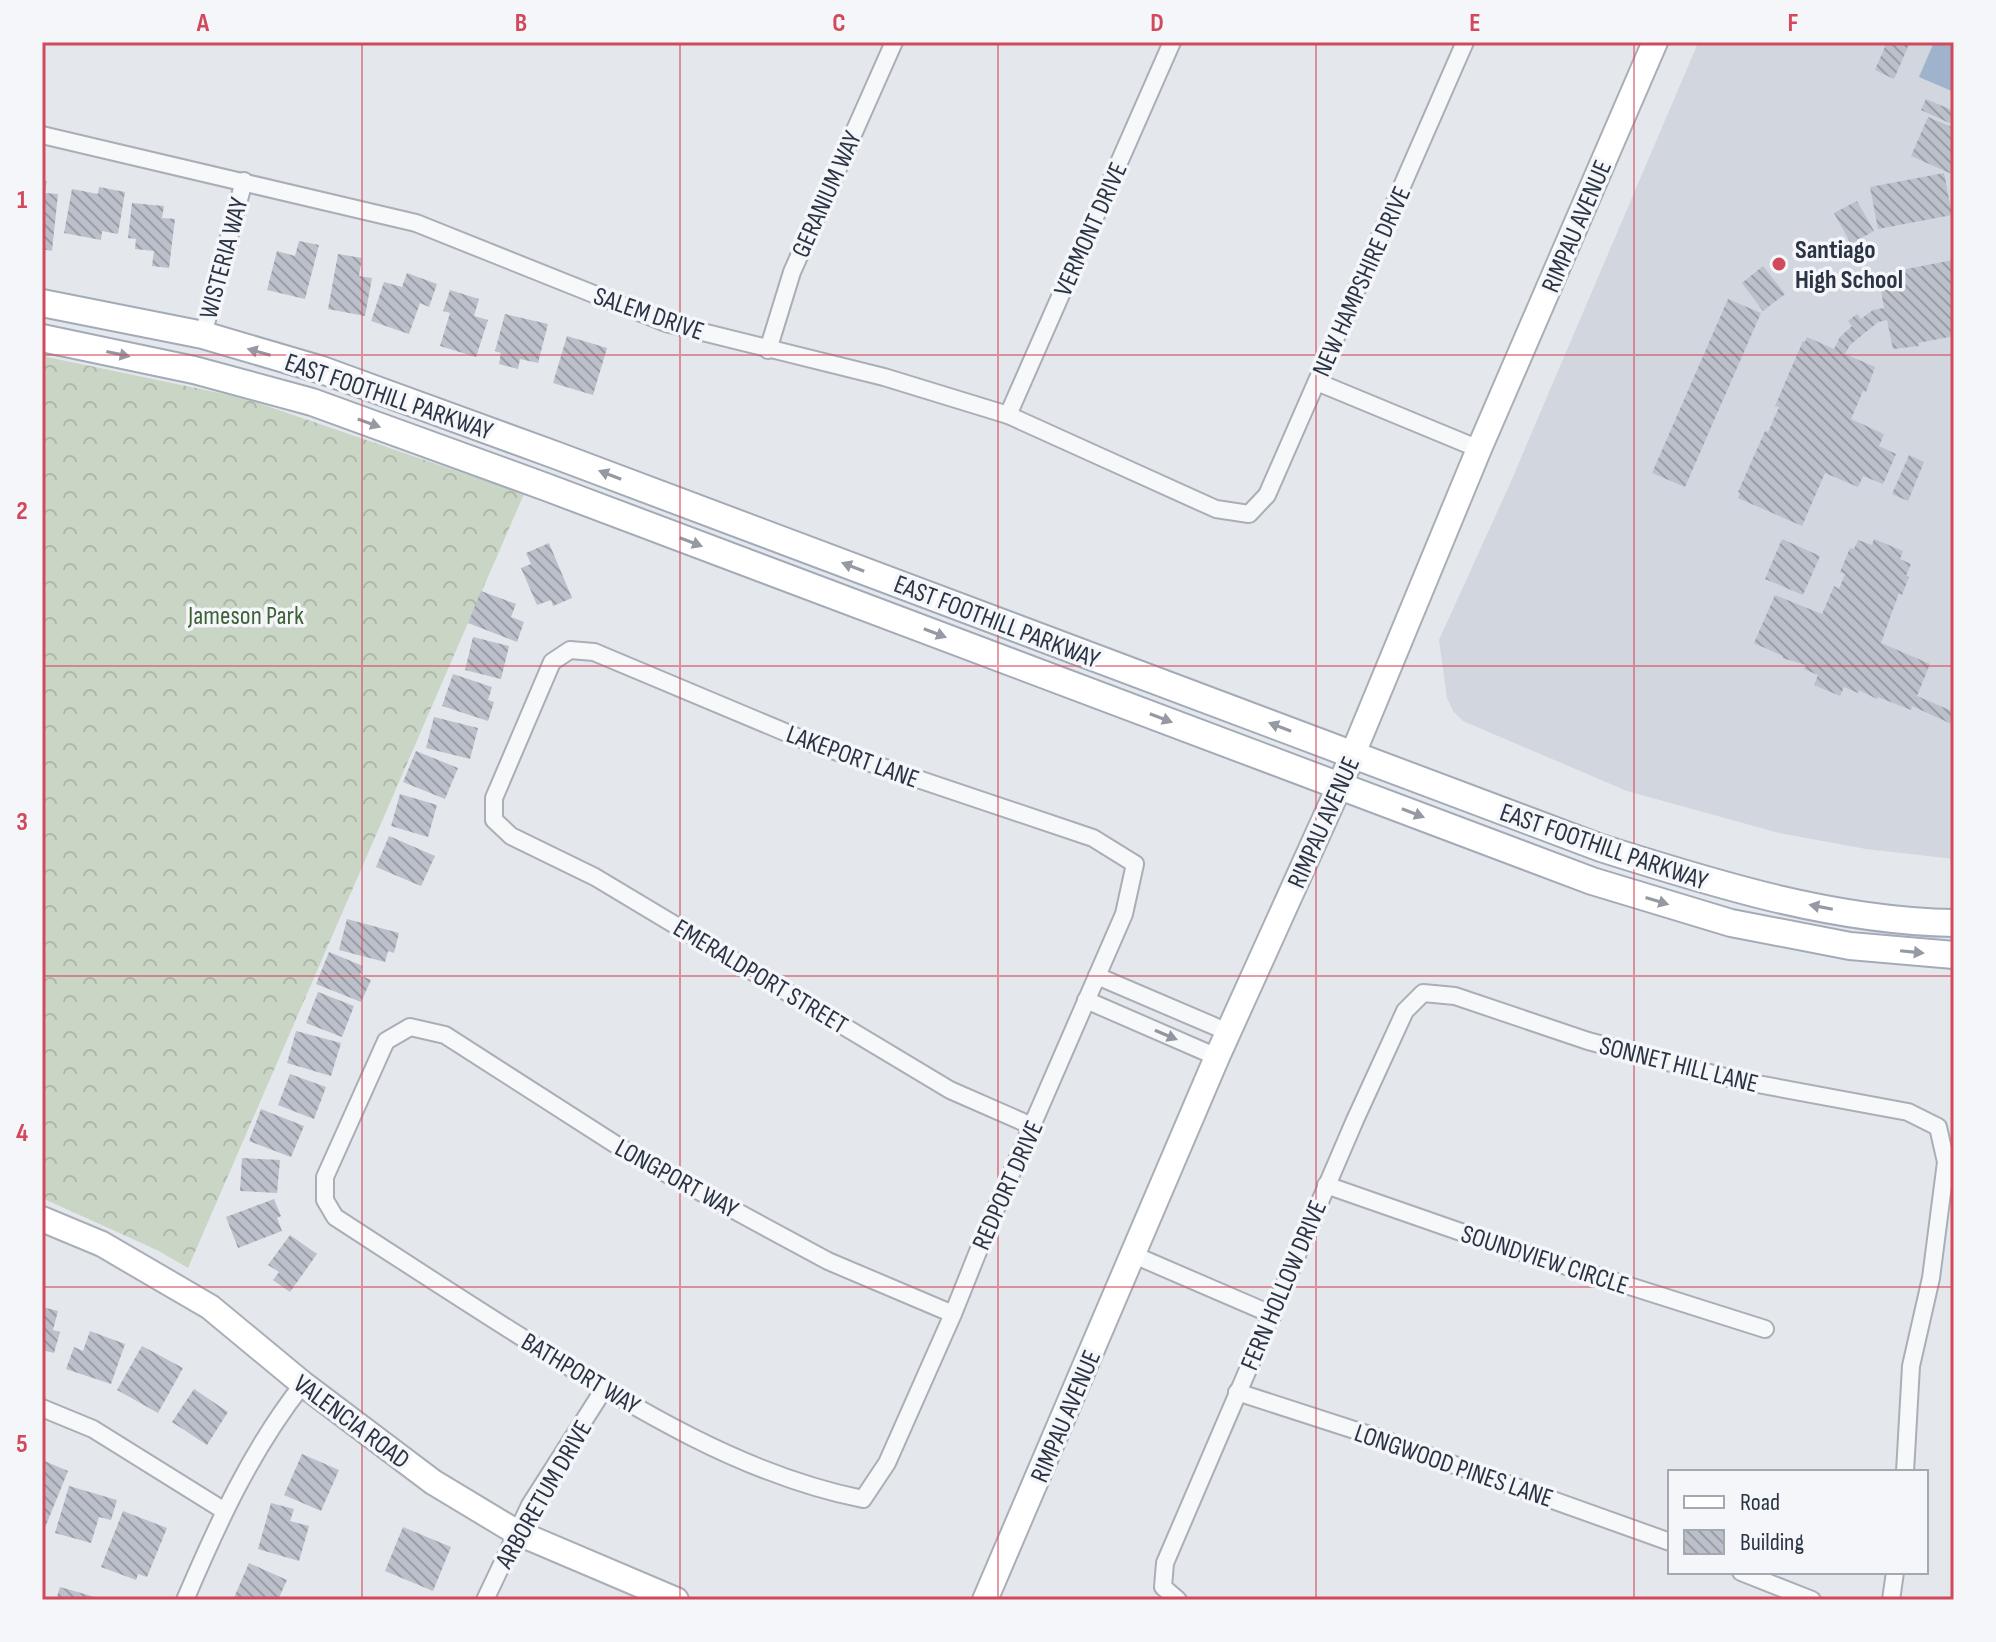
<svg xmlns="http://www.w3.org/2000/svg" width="1996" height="1642" font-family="'Sofia Sans Condensed',sans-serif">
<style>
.built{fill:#d2d6de}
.forest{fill:url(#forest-crowns)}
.water{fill:#9fb4cc}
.building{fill:url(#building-back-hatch)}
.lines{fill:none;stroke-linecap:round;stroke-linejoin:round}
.street-casing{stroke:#a9aeb7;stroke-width:20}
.secondary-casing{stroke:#a9aeb7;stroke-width:28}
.primary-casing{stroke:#a3abb8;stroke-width:30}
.street{stroke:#f7f8fa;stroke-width:16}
.secondary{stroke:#fff;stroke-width:24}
.primary{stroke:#fff;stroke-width:26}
.oneway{fill:#959aa2}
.oneway2{fill:#9196a0}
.grid{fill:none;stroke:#d1495b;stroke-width:2;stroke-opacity:0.55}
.poi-dot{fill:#d1495b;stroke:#f4f6f9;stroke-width:3}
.labels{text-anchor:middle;stroke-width:7;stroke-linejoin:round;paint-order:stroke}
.street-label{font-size:26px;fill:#2b3445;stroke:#f4f6f9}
.poi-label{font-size:26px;font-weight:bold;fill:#2b3445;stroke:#f4f6f9;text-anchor:start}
.park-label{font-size:26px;fill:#3f6138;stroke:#f4f6f9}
.neatline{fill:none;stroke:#d1495b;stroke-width:3}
.grid-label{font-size:26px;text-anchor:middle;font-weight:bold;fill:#d1495b}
</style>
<defs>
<pattern id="forest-crowns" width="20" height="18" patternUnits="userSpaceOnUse" patternTransform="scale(2)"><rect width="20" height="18" fill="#c9d6c5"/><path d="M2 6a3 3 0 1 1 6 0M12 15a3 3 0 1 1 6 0" fill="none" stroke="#adb8ab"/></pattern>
<pattern id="building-back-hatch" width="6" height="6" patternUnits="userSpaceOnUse" patternTransform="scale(2)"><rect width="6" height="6" fill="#bbc0ca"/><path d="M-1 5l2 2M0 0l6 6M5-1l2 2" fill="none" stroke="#989da6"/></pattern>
</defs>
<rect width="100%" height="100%" fill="#e4e7ec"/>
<polygon class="built" points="1701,42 1954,42 1954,859 1866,849 1779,833 1627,791 1463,721 1453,711 1447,698 1439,640 1509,486 1698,43"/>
<polygon class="forest" points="42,356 244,398 524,494 188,1268 157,1250 42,1198"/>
<polygon class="water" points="1934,42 1954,42 1954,92 1919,77"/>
<g class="building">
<polygon points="1887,42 1910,42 1894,79 1875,70"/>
<polygon points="1926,99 1954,111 1954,125 1921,110"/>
<polygon points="1928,117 1954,128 1954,175 1911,156"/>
<polygon points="1944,173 1952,215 1878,229 1870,187"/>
<polygon points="42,180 47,181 45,193 58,194 52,251 42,249"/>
<polygon points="99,187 125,192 118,234 102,231 101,240 64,233 72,189 98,194"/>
<polygon points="1857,201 1874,231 1851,244 1834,213"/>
<polygon points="132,203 164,206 162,218 175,219 169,268 152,266 154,251 135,249 136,239 128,238"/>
<polygon points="299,241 319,245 305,299 267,290 277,251 295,256"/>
<polygon points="338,254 362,258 359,276 372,278 365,316 328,309"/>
<polygon points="1953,260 1954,336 1918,343 1919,346 1893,349 1887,320 1878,322 1850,345 1845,354 1875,367 1866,392 1863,391 1851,419 1884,434 1879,446 1896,454 1883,484 1863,476 1858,487 1825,473 1802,526 1738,498 1740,493 1738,492 1765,431 1768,432 1779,407 1775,406 1803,341 1805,342 1807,337 1834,349 1840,337 1852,326 1848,321 1857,314 1861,319 1873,310 1884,308 1879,277 1887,276 1886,273"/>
<polygon points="1763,266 1785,294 1763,311 1742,283"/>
<polygon points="407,273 437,284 429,307 420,303 409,334 371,321 384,282 402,287"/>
<polygon points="450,290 479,299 474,316 488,320 476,357 440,346 450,313 443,311"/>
<polygon points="1728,299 1761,313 1685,487 1652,473"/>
<polygon points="505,314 548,324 538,363 520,359 518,369 499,364 501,353 495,351"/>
<polygon points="567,336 607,348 593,395 553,383"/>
<polygon points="1909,455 1924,462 1908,501 1892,494"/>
<polygon points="1782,539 1820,556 1803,595 1765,579"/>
<polygon points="1874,539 1903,551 1900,559 1911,564 1906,576 1909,577 1902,595 1899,593 1881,643 1930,664 1917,696 1954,712 1954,725 1912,706 1911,710 1878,697 1877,699 1859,690 1858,693 1844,687 1840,696 1814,685 1818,675 1804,669 1806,665 1782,658 1783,656 1754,643 1775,595 1822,614 1834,586 1839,589 1845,574 1840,572 1850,548 1854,549 1858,540 1872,545"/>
<polygon points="549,543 572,598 553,606 551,600 537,605 521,568 531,564 526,553"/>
<polygon points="481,591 516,604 511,617 524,622 517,642 468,623"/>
<polygon points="473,637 509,646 501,679 465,670"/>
<polygon points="453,674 492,687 488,700 494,702 488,721 442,706"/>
<polygon points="434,717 478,728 470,759 426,748"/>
<polygon points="416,751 458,768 445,799 403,782"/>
<polygon points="400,794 437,805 428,837 391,826"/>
<polygon points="389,836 435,856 421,886 376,867"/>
<polygon points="347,919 399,933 394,953 388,951 385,962 339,950"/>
<polygon points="329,952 363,966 360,975 371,980 361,1002 316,984"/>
<polygon points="318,992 354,1006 342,1037 306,1023"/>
<polygon points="296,1031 341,1043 331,1076 287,1063"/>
<polygon points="290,1074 326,1087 314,1119 278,1105"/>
<polygon points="261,1109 304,1126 291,1157 249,1141"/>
<polygon points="242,1158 280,1160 277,1193 240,1191"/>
<polygon points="274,1199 281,1216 277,1218 282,1231 238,1248 226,1217"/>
<polygon points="290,1235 317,1254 290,1292 273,1280 279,1272 268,1265"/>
<polygon points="42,1307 58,1311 53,1330 60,1332 54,1353 42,1350"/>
<polygon points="90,1331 125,1344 111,1384 66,1369 74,1347 83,1351"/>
<polygon points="142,1346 183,1368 158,1413 117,1390"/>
<polygon points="194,1389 228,1412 207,1445 172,1422"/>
<polygon points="302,1454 339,1470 321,1511 284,1495"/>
<polygon points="42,1460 68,1471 42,1535"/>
<polygon points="69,1486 117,1500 111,1520 99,1517 91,1543 55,1533"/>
<polygon points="271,1503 294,1509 290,1521 309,1526 299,1561 258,1549"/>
<polygon points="123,1511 167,1528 147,1577 138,1574 136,1580 101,1567"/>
<polygon points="403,1527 451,1547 433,1591 385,1571"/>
<polygon points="249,1563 287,1580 278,1600 233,1600"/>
<polygon points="60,1587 102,1599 101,1600 56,1600"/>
</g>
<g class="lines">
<g class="street-casing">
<g id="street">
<polyline points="42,135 416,223 666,323 884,377 1008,415 1216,509 1249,514 1267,495 1465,42"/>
<polyline points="203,335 244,181"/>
<polyline points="768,350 792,272 894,42"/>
<polyline points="1317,382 1479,449"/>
<polyline points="1008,415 1172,42"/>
<polyline points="1097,976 1228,1032"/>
<polyline points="1086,1000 1217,1057"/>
<polyline points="1326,1185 1478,1238 1765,1329"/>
<polyline points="1134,1255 1273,1315"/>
<path d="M953,1314L828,1261L632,1155L445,1035L410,1027L386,1041L325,1177V1200L335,1217C401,1260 467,1303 534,1345C636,1409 743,1475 863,1499L887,1463L953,1314L987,1229L1124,914L1135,864L1093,838L811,743L594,652L570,650L552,662L494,798V820L511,836L595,877L950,1090L1032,1126"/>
<polyline points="1237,1392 1379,1438 1670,1542"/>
<polyline points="42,1408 93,1429 223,1510"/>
<polyline points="1741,1572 1812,1600"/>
<path d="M185,1600C218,1523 251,1450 303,1384"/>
<polyline points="485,1600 530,1505 604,1389"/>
<polyline points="1178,1600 1163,1587 1165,1563 1355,1120 1405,1011 1423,993 1455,996 1588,1041 1736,1080 1908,1112 1938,1127 1946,1162 1931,1278 1911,1366 1905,1472"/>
<polyline points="1891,1600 1895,1572"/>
</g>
</g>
<g class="secondary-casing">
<g id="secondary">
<polyline points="42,1219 102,1244 210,1307 303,1384 433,1482 516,1532 676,1600"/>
<polyline points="985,1600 1217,1057 1340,785 1479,449 1655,42"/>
</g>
</g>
<g class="primary-casing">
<g id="primary">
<path d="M42,303L203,335L322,370L558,456L1601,848C1715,884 1833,921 1954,923"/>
<polyline points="42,338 194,370 312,402 546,487 1592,881 1731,923 1850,946 1954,955"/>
</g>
</g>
<use href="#street" class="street"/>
<use href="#secondary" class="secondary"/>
<use href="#primary" class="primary"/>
</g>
<defs><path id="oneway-solid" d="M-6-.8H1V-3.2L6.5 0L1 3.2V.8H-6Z" transform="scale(2)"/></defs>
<g class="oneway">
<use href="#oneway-solid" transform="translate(259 352) rotate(-164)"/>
<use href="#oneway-solid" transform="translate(118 354) rotate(12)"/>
<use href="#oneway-solid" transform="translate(369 423) rotate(20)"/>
<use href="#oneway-solid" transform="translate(610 475) rotate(-159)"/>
<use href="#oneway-solid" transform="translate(691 542) rotate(21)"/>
<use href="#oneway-solid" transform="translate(853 567) rotate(-159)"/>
<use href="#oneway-solid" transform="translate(935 633) rotate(21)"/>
<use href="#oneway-solid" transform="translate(1161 718) rotate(21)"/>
<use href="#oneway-solid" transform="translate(1280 727) rotate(-159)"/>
<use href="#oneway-solid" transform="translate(1413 813) rotate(21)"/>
<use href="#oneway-solid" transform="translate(1657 901) rotate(17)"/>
<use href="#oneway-solid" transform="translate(1821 907) rotate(-169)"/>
<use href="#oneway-solid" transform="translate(1912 952) rotate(6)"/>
</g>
<use class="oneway2" href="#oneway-solid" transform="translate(1166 1035) rotate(23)"/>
<path class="grid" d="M362,42V1600M680,42V1600M998,42V1600M1316,42V1600M1634,42V1600M42,355H1954M42,666H1954M42,976H1954M42,1287H1954"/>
<circle class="poi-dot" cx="1779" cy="264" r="8"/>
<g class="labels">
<g class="street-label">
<text transform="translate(826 194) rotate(-66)" y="9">GERANIUM WAY</text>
<text transform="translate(1576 226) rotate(-67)" y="9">RIMPAU AVENUE</text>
<text transform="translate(1090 229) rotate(-66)" y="9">VERMONT DRIVE</text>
<text transform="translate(223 258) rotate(-75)" y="9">WISTERIA WAY</text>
<text transform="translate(1361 281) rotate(-66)" y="9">NEW HAMPSHIRE DRIVE</text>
<text transform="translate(649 313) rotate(19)" y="9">SALEM DRIVE</text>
<text transform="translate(389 396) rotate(19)" y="9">EAST FOOTHILL PARKWAY</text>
<text transform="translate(997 621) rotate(21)" y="9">EAST FOOTHILL PARKWAY</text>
<text transform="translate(853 756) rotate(20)" y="9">LAKEPORT LANE</text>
<text transform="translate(1323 822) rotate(-66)" y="9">RIMPAU AVENUE</text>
<text transform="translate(1604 846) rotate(19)" y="9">EAST FOOTHILL PARKWAY</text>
<text transform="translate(761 976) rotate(31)" y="9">EMERALDPORT STREET</text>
<text transform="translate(1679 1064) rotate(14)" y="9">SONNET HILL LANE</text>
<text transform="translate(677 1178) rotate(29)" y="9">LONGPORT WAY</text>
<text transform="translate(1007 1185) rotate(-66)" y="9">REDPORT DRIVE</text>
<text transform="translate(1545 1259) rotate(18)" y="9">SOUNDVIEW CIRCLE</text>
<text transform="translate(1283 1285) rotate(-67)" y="9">FERN HOLLOW DRIVE</text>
<text transform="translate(581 1373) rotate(31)" y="9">BATHPORT WAY</text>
<text transform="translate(1065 1416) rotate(-67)" y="9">RIMPAU AVENUE</text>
<text transform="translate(352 1421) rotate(37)" y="9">VALENCIA ROAD</text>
<text transform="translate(1454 1465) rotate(19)" y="9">LONGWOOD PINES LANE</text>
<text transform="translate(543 1494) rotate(-60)" y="9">ARBORETUM DRIVE</text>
</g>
<g class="poi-label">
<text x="1795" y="258">Santiago<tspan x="1795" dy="30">High School</tspan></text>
</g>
<g class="park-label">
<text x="246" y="624">Jameson Park</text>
</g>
</g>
<rect width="1996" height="1642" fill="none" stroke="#f4f6f9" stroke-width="88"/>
<rect x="1668" y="1470" width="260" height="104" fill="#f4f6f9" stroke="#a4a8b1" stroke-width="2"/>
<rect x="1684" y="1496" width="40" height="12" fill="#ffffff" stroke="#a4a8b1" stroke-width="2"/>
<text x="1740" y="1510" font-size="24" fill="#2b3445">Road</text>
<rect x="1684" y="1530" width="40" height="24" fill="url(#building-back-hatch)" stroke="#a4a8b1" stroke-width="2"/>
<text x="1740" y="1550" font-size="24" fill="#2b3445">Building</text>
<rect x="44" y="44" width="1908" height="1554" class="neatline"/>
<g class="grid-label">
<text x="203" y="31">A</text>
<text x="521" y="31">B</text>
<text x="839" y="31">C</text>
<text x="1157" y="31">D</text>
<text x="1475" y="31">E</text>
<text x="1793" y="31">F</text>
<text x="22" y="208">1</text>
<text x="22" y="519">2</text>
<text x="22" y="830">3</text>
<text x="22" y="1141">4</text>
<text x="22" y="1452">5</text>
</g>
</svg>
